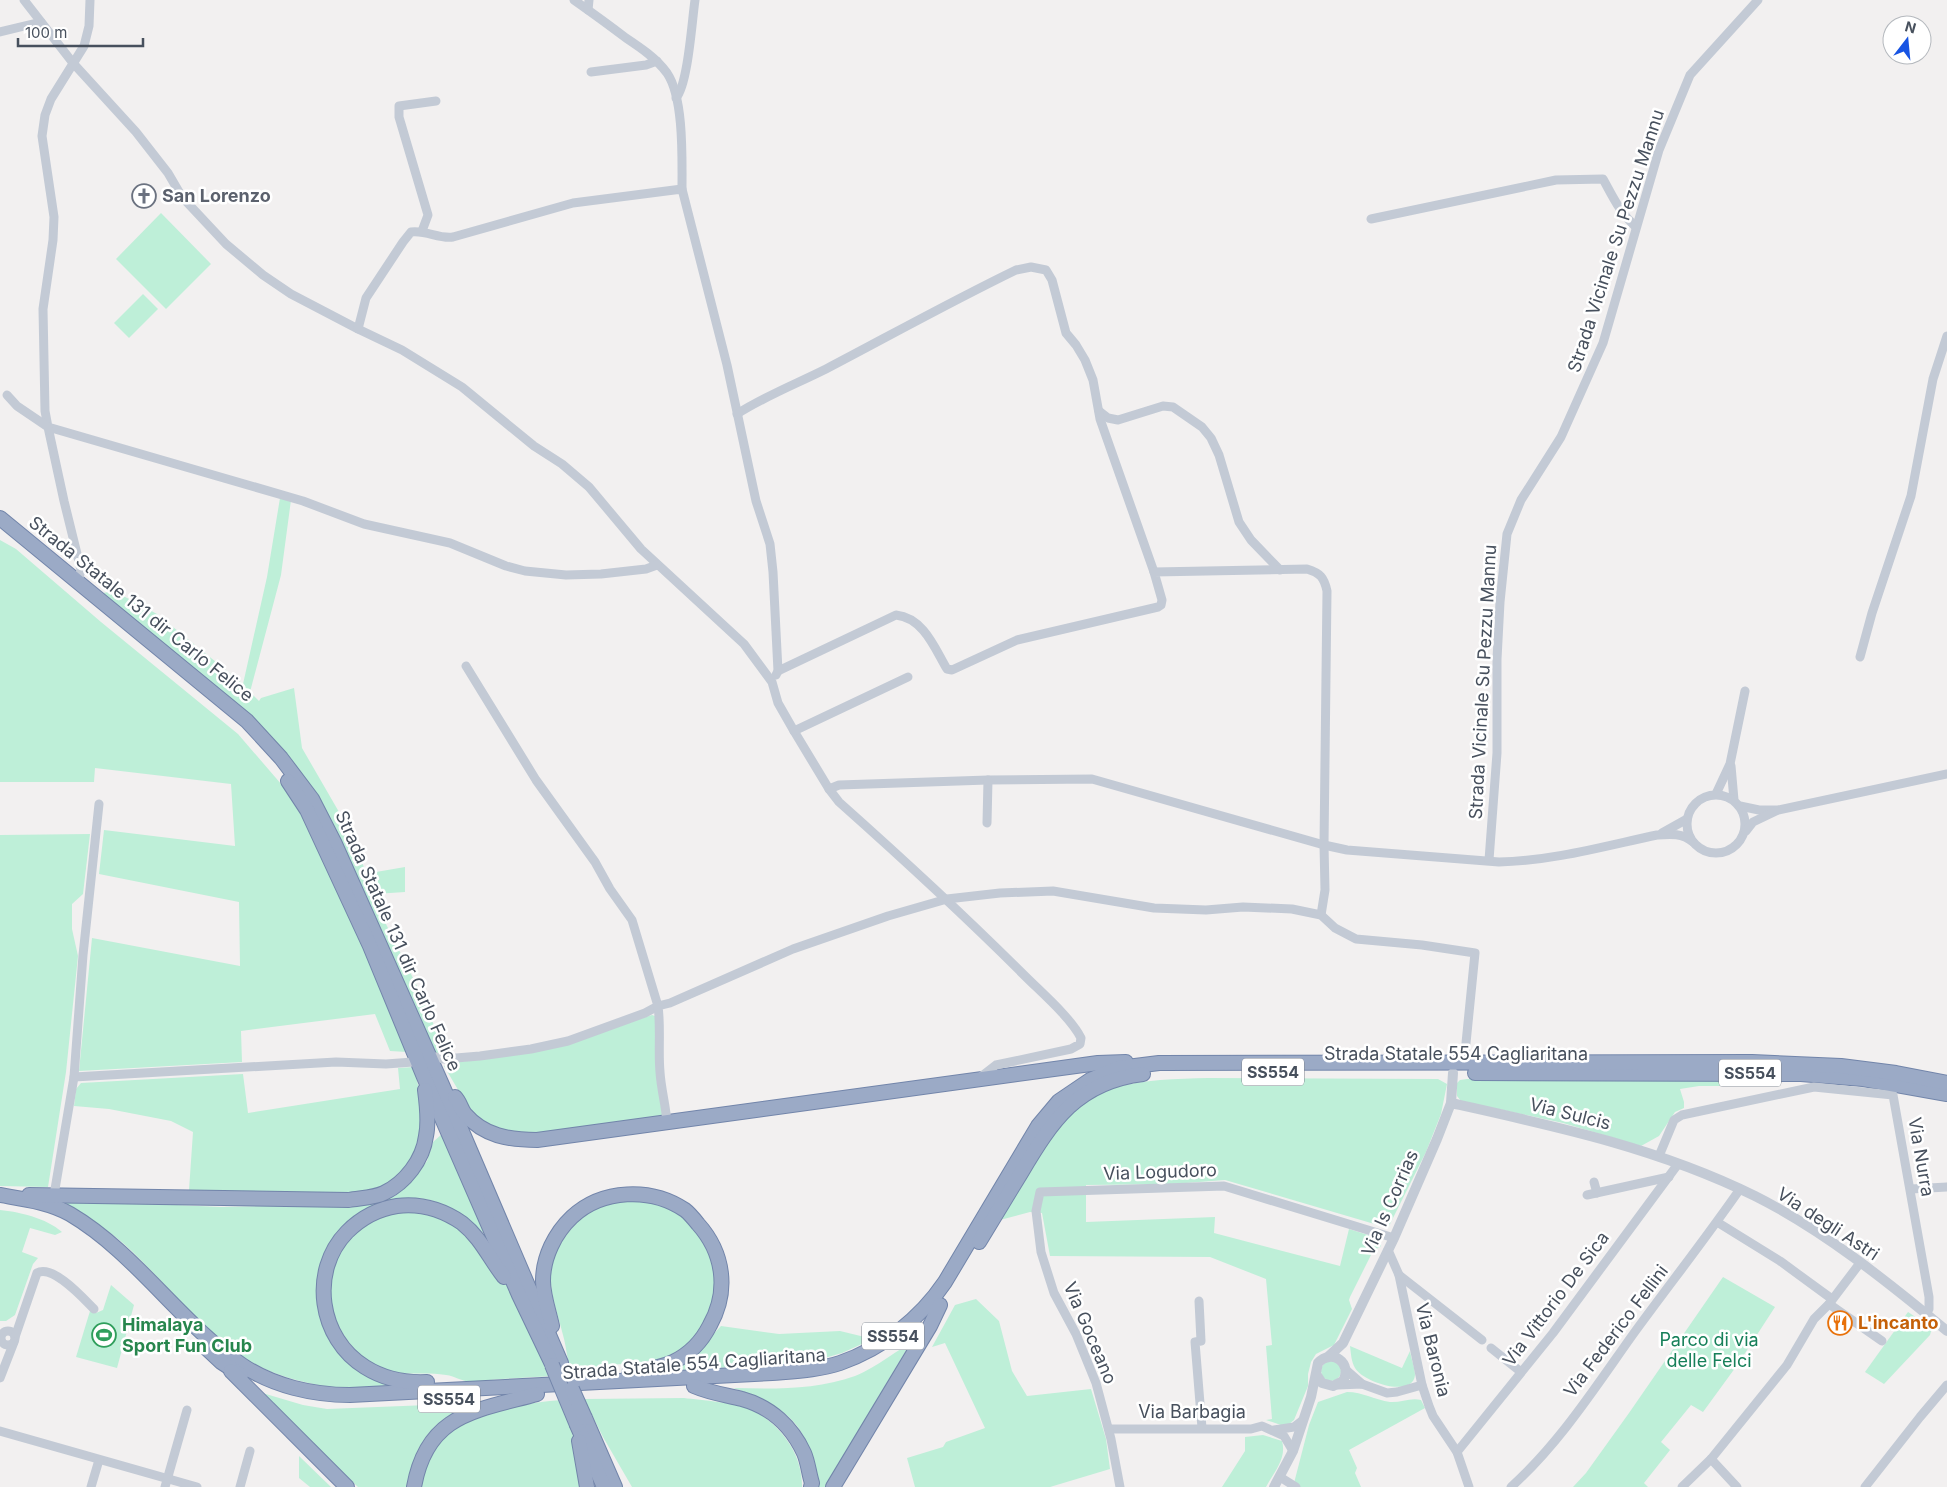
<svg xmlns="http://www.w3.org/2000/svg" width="1947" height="1487" font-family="Inter,sans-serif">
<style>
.green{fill:#beefd8}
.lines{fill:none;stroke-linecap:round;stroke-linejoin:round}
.trunk-casing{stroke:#7285aa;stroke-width:16}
.minor{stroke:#c3cad5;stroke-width:9}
.tertiary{stroke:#c3cad5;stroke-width:10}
.trunk{stroke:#9baac6;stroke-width:14}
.trunk-bridge-casing{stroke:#7285aa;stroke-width:16;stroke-linecap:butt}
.trunk-bridge{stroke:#9baac6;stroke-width:14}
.labels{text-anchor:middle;stroke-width:5;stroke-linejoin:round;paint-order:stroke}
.shield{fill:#fff;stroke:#7e848e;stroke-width:1}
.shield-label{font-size:16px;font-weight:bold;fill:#47505d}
.worship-label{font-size:18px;font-weight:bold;fill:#5b616d;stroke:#fff;text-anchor:start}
.street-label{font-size:18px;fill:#47505d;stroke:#fff}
.food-label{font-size:18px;font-weight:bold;fill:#c56008;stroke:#fff;text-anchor:start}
.leisure-label{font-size:18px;font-weight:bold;fill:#27864d;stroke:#fff;text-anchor:start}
.park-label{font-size:18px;fill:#17805a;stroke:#fff}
</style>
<rect width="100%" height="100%" fill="#f2f0f0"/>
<g class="green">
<polygon points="161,213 211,264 166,309 116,259"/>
<polygon points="143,294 158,309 129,338 114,323"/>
<polygon points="280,498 291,500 281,575 250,692 259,701 261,698 294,688 302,748 339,812 364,867 376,872 405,867 405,892 375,894 377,906 416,984 447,1055 434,1055 313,792 103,593 114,591 157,614 243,684 267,577"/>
<polygon points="0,540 16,549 101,622 238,734 288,792 315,840 362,942 407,1052 390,1051 375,1014 241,1031 242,1062 79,1071 92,938 240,966 239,902 99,874 104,830 235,846 231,784 95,768 94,782 0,782"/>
<polygon points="90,834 83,894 72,904 72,929 78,956 66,1072 48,1187 0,1186 0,835"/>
<polygon points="652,1015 655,1016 663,1117 534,1135 500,1131 479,1118 467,1105 444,1066 451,1063 535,1052"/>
<polygon points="414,1067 421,1098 423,1141 403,1177 368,1194 264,1194 189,1190 193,1132 171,1121 109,1109 74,1106 76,1089 81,1083 243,1074 248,1113 400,1089 398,1068"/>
<path d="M1208,1078L1438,1079L1447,1084L1441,1114L1426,1152L1388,1228L1225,1180L1173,1184L1086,1185V1222L1215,1217L1214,1233L1340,1266L1349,1229L1381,1239V1246L1373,1251L1350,1297L1349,1300L1352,1309L1334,1345L1316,1354L1311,1362L1308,1374V1386L1294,1420L1289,1424L1281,1425L1266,1420L1272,1419L1266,1346L1272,1345L1266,1279L1210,1257L1050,1256L1042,1213L1030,1212L1000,1220C1028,1172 1056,1105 1114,1088C1144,1079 1176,1079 1208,1078Z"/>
<polygon points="1467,1079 1751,1080 1746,1086 1699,1086 1680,1089 1684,1102 1684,1108 1675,1112 1659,1136 1641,1146 1563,1123 1461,1101 1457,1096 1457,1083 1460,1080"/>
<path d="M442,1134L491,1241C471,1218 435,1191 401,1200C395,1201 388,1209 382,1212C363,1226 345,1239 326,1252L334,1341L396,1385C373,1386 348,1390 324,1386C299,1382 271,1374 249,1361C203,1333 164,1280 124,1244C106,1228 85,1217 64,1206V1200L221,1207L371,1204L395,1196L411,1182L427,1161L433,1142Z"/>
<path d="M627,1199L665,1205L682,1214L703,1236L716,1269L713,1306L697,1335L684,1347L665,1358L640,1363L606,1365L585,1375L573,1376C567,1363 567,1349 563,1335C558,1314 549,1293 551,1271C552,1249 576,1219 594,1209C604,1203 616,1202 627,1199Z"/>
<path d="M0,1210C20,1212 46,1218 62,1232L55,1235L30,1228L22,1252L38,1258L33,1264L15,1315L6,1321H0Z"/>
<path d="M430,1210C438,1214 447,1218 454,1223C501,1257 527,1325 551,1376C535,1377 518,1378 502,1379C492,1379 482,1382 472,1382C463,1382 455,1376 446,1375C415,1370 401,1380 369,1363C361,1358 354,1349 348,1341C318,1301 327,1251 368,1223C386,1210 409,1212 430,1210Z"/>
<polygon points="1723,1277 1775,1307 1738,1364 1703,1412 1691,1405 1661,1442 1670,1450 1644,1483 1648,1487 1573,1487 1586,1473 1629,1413"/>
<polygon points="111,1285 134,1305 117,1368 76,1357 90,1311 96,1313 103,1310"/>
<polygon points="976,1299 999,1321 1012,1371 1027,1396 1091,1389 1106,1439 1110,1469 1050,1487 915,1487 907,1458 943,1447 946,1442 985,1428 945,1343 932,1347 955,1305"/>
<polygon points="1908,1312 1932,1328 1930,1335 1884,1384 1865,1372"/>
<polygon points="721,1326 779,1334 840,1331 873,1339 842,1353 811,1362 665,1371 703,1345"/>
<path d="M911,1342L825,1487H813C812,1476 811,1464 809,1452C802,1416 765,1398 733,1388C774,1389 816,1390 855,1376C871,1370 896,1352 911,1342Z"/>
<path d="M1350,1346L1402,1368L1410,1351C1411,1358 1415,1368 1415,1375C1413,1398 1364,1383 1355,1368C1351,1361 1351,1353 1350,1346Z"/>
<circle cx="1331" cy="1371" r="10"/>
<path d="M259,1392L303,1405L327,1409L479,1403C470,1407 459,1409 450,1415C424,1430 411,1458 408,1487H358Z"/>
<path d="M1347,1392C1363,1392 1375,1400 1390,1402C1400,1403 1411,1397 1421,1400L1425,1408L1349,1450L1357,1468L1355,1473L1361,1487H1293L1309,1425L1318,1402Z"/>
<path d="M684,1398C701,1400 738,1403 752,1410C781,1424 803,1455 802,1487H632L603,1437L584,1399Z"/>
<path d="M561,1400L570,1418L581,1487H420C423,1477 424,1463 430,1454C439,1439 454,1424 470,1418C491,1408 537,1402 561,1400Z"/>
<path d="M1263,1435L1282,1441C1287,1458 1274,1472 1266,1487H1222L1245,1451V1437Z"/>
<polygon points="299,1456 331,1487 310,1487 299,1478"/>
</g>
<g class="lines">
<g class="trunk-casing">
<g id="trunk">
<polyline points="0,518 247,721 281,758 312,799 335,844 443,1087 561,1363"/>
<polyline points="288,781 307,810 370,946 424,1077 519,1295 552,1364"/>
<polyline points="1475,1073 1801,1074 1863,1079 1947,1094"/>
<path d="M455,1097C460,1102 461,1109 465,1114C484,1136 509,1140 537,1140L1098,1063L1126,1062"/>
<path d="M0,1195C23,1199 49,1202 70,1214C136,1253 179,1322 242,1365C273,1386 313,1395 350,1395L772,1373C795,1371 819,1370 840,1363C883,1348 920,1319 945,1282L1038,1126L1059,1101L1090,1080L1119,1068L1159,1063L1752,1062L1841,1066L1896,1073L1947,1083"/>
<path d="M29,1195L349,1200C360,1198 374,1198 384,1193C405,1183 423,1160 426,1136C429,1122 427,1105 425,1090"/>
<path d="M979,1242C993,1219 1007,1196 1021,1173C1052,1121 1077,1082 1143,1074"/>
<path d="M552,1326C549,1312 543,1295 543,1281C543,1257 555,1233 572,1217C602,1189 651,1187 685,1210C689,1213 694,1219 698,1224C724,1253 729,1291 710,1325C702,1341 690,1354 673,1362C660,1368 644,1370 629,1373"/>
<polyline points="205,1347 221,1362 241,1375"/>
<polyline points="231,1371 347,1487"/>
<path d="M427,1382C406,1383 384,1379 365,1367C319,1339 309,1271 347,1232C361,1218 377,1209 397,1206C421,1203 443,1210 462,1223C481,1238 489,1258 504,1277"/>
<path d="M694,1386C710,1393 726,1395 742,1399C771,1407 792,1427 804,1453C808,1462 809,1474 812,1483L811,1487"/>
<polyline points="585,1418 615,1487"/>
<polyline points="577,1425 604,1487"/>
<polyline points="579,1441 587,1487"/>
<path d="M414,1487C427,1414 475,1411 537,1394"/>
<polyline points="833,1487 930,1326 940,1305"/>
</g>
</g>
<g class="minor">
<path d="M24,0L73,63L136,132L168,173L182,197L226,244L263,275L291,294L358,329L402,350L462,387L534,446L562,464L589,487L641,549L744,644L772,682L778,703L794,731L829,789L839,802C903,859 965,916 1025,976C1042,993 1071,1018 1081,1038L1080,1044L1071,1049L996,1065L978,1079"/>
<polyline points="90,0 89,26 84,46 51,99 45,115 42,136 54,217 53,240 43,309 45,411 48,427 303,501 364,524 450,543 506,566 525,571 566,575 601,574 646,569 657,565"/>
<path d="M574,0C591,12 609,25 626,38C641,48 656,58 667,73C684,98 682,158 682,189"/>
<polyline points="588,10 589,0"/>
<polyline points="0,32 41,22"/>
<polyline points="591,72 646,65 657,61"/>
<path d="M676,98C688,85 692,20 695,0"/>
<path d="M1371,219L1556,180L1603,179C1613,197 1620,213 1636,227"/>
<polyline points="422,231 428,215 399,117 399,106 436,101"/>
<path d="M358,329L366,298L403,242L411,232C427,230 438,239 453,237L573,203L682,189L727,365L756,501L770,544L773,572L778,671L776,675"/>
<polyline points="7,395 17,406 48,427 64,501 81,570 78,581"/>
<polyline points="1099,411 1108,418 1118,420 1163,406 1173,407 1202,427 1211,438 1219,455 1239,522 1251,540 1280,570"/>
<path d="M737,414C765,396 796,384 826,369C889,336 952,301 1016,270L1031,267L1046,270L1052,280L1066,333L1076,345L1085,360L1093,380L1100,419L1154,572"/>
<polyline points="1860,657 1872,613 1911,496 1933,379 1947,336"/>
<path d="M778,671L896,615C924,618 935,649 947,669L952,670L1017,640L1158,607L1161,605L1162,600L1154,572L1307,569C1320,573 1324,577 1327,591L1324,845L1325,890L1321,915"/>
<polyline points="794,731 908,677"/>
<polyline points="1731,766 1734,800"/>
<path d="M829,789L839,785L988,780L1092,779L1324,845L1347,850L1499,862C1552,861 1605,846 1657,835C1671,834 1682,833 1693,842"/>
<polyline points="1716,794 1730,764 1745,691"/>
<circle cx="1716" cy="824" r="29"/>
<polyline points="1740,806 1759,810 1778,810 1947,774"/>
<polyline points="987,823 988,780"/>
<polyline points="1746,831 1753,822 1776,811"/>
<polyline points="1662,833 1687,819"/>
<polyline points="1489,860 1497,753 1497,659 1500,602 1507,534 1521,500 1561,437 1603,343 1659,150 1690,75 1758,0"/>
<polyline points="435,1057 444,1059 480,1056 531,1049 568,1041 645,1013 658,1006 632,920 610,889 595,862 536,780 466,666"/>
<polyline points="74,1077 336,1062 386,1064 413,1062"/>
<path d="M667,1123C666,1106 661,1089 660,1072C658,1050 661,1028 658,1006L670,1003L793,949L888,916L947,899L1000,893L1053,891L1154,908L1206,910L1243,907L1292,909L1321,915L1335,928L1356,939L1422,945L1475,953L1464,1063"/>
<polyline points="1659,1156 1674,1120 1682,1115 1814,1087 1893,1095 1929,1297 1929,1309 1926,1314"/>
<polyline points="1594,1182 1597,1193"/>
<polyline points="1911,1189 1947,1187"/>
<polyline points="54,1195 74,1077 83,955 99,804"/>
<polyline points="1587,1195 1669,1177"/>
<polyline points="1717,1222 1780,1261 1832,1299"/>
<polyline points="1388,1250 1399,1275 1422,1385 1429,1406 1433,1416 1457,1452 1469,1487"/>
<polyline points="1399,1275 1482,1340"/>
<polyline points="1199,1301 1201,1341 1195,1342 1202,1428"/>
<polyline points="1829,1304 1882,1341"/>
<circle cx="8" cy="1338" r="7"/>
<path d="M15,1337L37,1273C53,1264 83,1298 94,1309"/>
<polyline points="1491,1348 1521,1372"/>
<polyline points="1346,1370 1362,1384"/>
<polyline points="0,1378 14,1342"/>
<polyline points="1338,1385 1362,1384 1387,1393 1397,1392 1422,1385"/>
<polyline points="1109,1429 1251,1429 1262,1426 1284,1436 1293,1451"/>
<polyline points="1274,1430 1294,1427 1303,1420"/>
<polyline points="0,1431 197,1487"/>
<polyline points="1457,1452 1553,1333 1678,1164"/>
<polyline points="1711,1459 1737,1487"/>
<polyline points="1280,1477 1296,1487"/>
<polyline points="91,1487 99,1460"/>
<polyline points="165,1487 187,1410"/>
<polyline points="240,1487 250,1451"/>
<polyline points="1120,1487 1111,1439 1096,1383 1076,1334 1054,1293 1041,1252 1036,1211 1040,1192 1224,1186 1394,1238"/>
<path d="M1511,1487C1560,1443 1596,1386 1634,1333C1669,1285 1706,1238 1740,1189"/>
<polyline points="1682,1487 1711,1459 1787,1365 1814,1319 1829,1304 1860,1263"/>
<polyline points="1865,1487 1920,1417 1947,1385"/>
</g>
<g class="tertiary">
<path d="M1451,1103C1555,1126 1658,1148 1755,1196C1823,1230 1888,1282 1947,1331"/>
<polyline points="1329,1356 1343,1343 1394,1238 1437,1139 1451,1103 1453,1073"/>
<path d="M1274,1487L1293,1451L1311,1397L1318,1363C1332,1348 1353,1363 1343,1381L1333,1386L1322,1383L1316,1374"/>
</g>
<use href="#trunk" class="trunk"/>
<g class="trunk-bridge-casing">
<g id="trunk-bridge">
<polyline points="552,1365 577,1425"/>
<polyline points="572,1389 585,1418"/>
</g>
</g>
<use href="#trunk-bridge" class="trunk-bridge"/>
</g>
<defs>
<g id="church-ring" transform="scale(1.25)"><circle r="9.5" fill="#fff" stroke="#6b7280" stroke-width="1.5"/><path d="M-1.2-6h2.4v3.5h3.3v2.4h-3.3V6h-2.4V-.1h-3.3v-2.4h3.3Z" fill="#6b7280"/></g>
<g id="restaurant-ring" transform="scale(1.25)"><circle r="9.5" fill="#fff" stroke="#e8710a" stroke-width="1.5"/><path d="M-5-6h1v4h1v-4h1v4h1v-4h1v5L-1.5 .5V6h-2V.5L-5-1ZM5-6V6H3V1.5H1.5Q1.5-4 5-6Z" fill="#e8710a"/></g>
<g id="stadium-ring" transform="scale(1.25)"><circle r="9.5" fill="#fff" stroke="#2e9e5b" stroke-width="1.5"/><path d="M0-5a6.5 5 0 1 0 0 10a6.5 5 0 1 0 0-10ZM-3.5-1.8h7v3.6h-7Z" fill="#2e9e5b"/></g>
</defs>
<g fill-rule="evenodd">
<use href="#church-ring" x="144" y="196"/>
<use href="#restaurant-ring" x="1840" y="1323"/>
<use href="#stadium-ring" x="104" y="1335"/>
</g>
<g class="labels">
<g class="shield">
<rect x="1242" y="1058.5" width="62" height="27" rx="4"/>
<rect x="1719" y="1059.5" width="62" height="27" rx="4"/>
<rect x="862" y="1322.5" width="62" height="27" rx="4"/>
<rect x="418" y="1385.5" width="62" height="27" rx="4"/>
</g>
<g class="shield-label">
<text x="1273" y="1078">SS554</text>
<text x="1750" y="1079">SS554</text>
<text x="893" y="1342">SS554</text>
<text x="449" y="1405">SS554</text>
</g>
<g class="worship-label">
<text x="162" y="202">San Lorenzo</text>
</g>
<g class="street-label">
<text transform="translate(1616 241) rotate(-72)" y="6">Strada Vicinale Su Pezzu Mannu</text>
<text transform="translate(141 609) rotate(39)" y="6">Strada Statale 131 dir Carlo Felice</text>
<text transform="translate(1483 682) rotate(-87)" y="6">Strada Vicinale Su Pezzu Mannu</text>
<text transform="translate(398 941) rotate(66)" y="6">Strada Statale 131 dir Carlo Felice</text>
<text x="1456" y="1060">Strada Statale 554 Cagliaritana</text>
<text transform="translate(1570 1114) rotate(14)" y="6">Via Sulcis</text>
<text transform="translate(1921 1157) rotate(80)" y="6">Via Nurra</text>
<text transform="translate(1160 1172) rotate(-2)" y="6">Via Logudoro</text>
<text transform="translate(1390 1203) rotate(-66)" y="6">Via Is Corrias</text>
<text transform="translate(1828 1224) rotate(33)" y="6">Via degli Astri</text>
<text transform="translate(1556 1299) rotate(-53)" y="6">Via Vittorio De Sica</text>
<text transform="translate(1616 1331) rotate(-53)" y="6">Via Federico Fellini</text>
<text transform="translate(1090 1333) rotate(67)" y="6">Via Goceano</text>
<text transform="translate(1433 1350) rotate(76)" y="6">Via Baronia</text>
<text transform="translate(694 1364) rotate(-4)" y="6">Strada Statale 554 Cagliaritana</text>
<text x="1192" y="1418">Via Barbagia</text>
</g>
<g class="food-label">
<text x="1858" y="1329">L'incanto</text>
</g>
<g class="leisure-label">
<text x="122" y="1331">Himalaya<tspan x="122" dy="21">Sport Fun Club</tspan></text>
</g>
<g class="park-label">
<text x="1709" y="1346">Parco di via<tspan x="1709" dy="21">delle Felci</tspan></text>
</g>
</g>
<g transform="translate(1907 40) rotate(16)"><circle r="24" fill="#ffffff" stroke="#b5b9be"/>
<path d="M0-4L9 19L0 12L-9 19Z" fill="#1854e3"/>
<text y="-8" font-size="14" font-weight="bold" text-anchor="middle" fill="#47505d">N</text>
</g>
<path d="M18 38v8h125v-8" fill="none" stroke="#47505d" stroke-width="2.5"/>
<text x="25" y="38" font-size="15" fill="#47505d" stroke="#ffffff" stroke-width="4" paint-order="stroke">100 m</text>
</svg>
